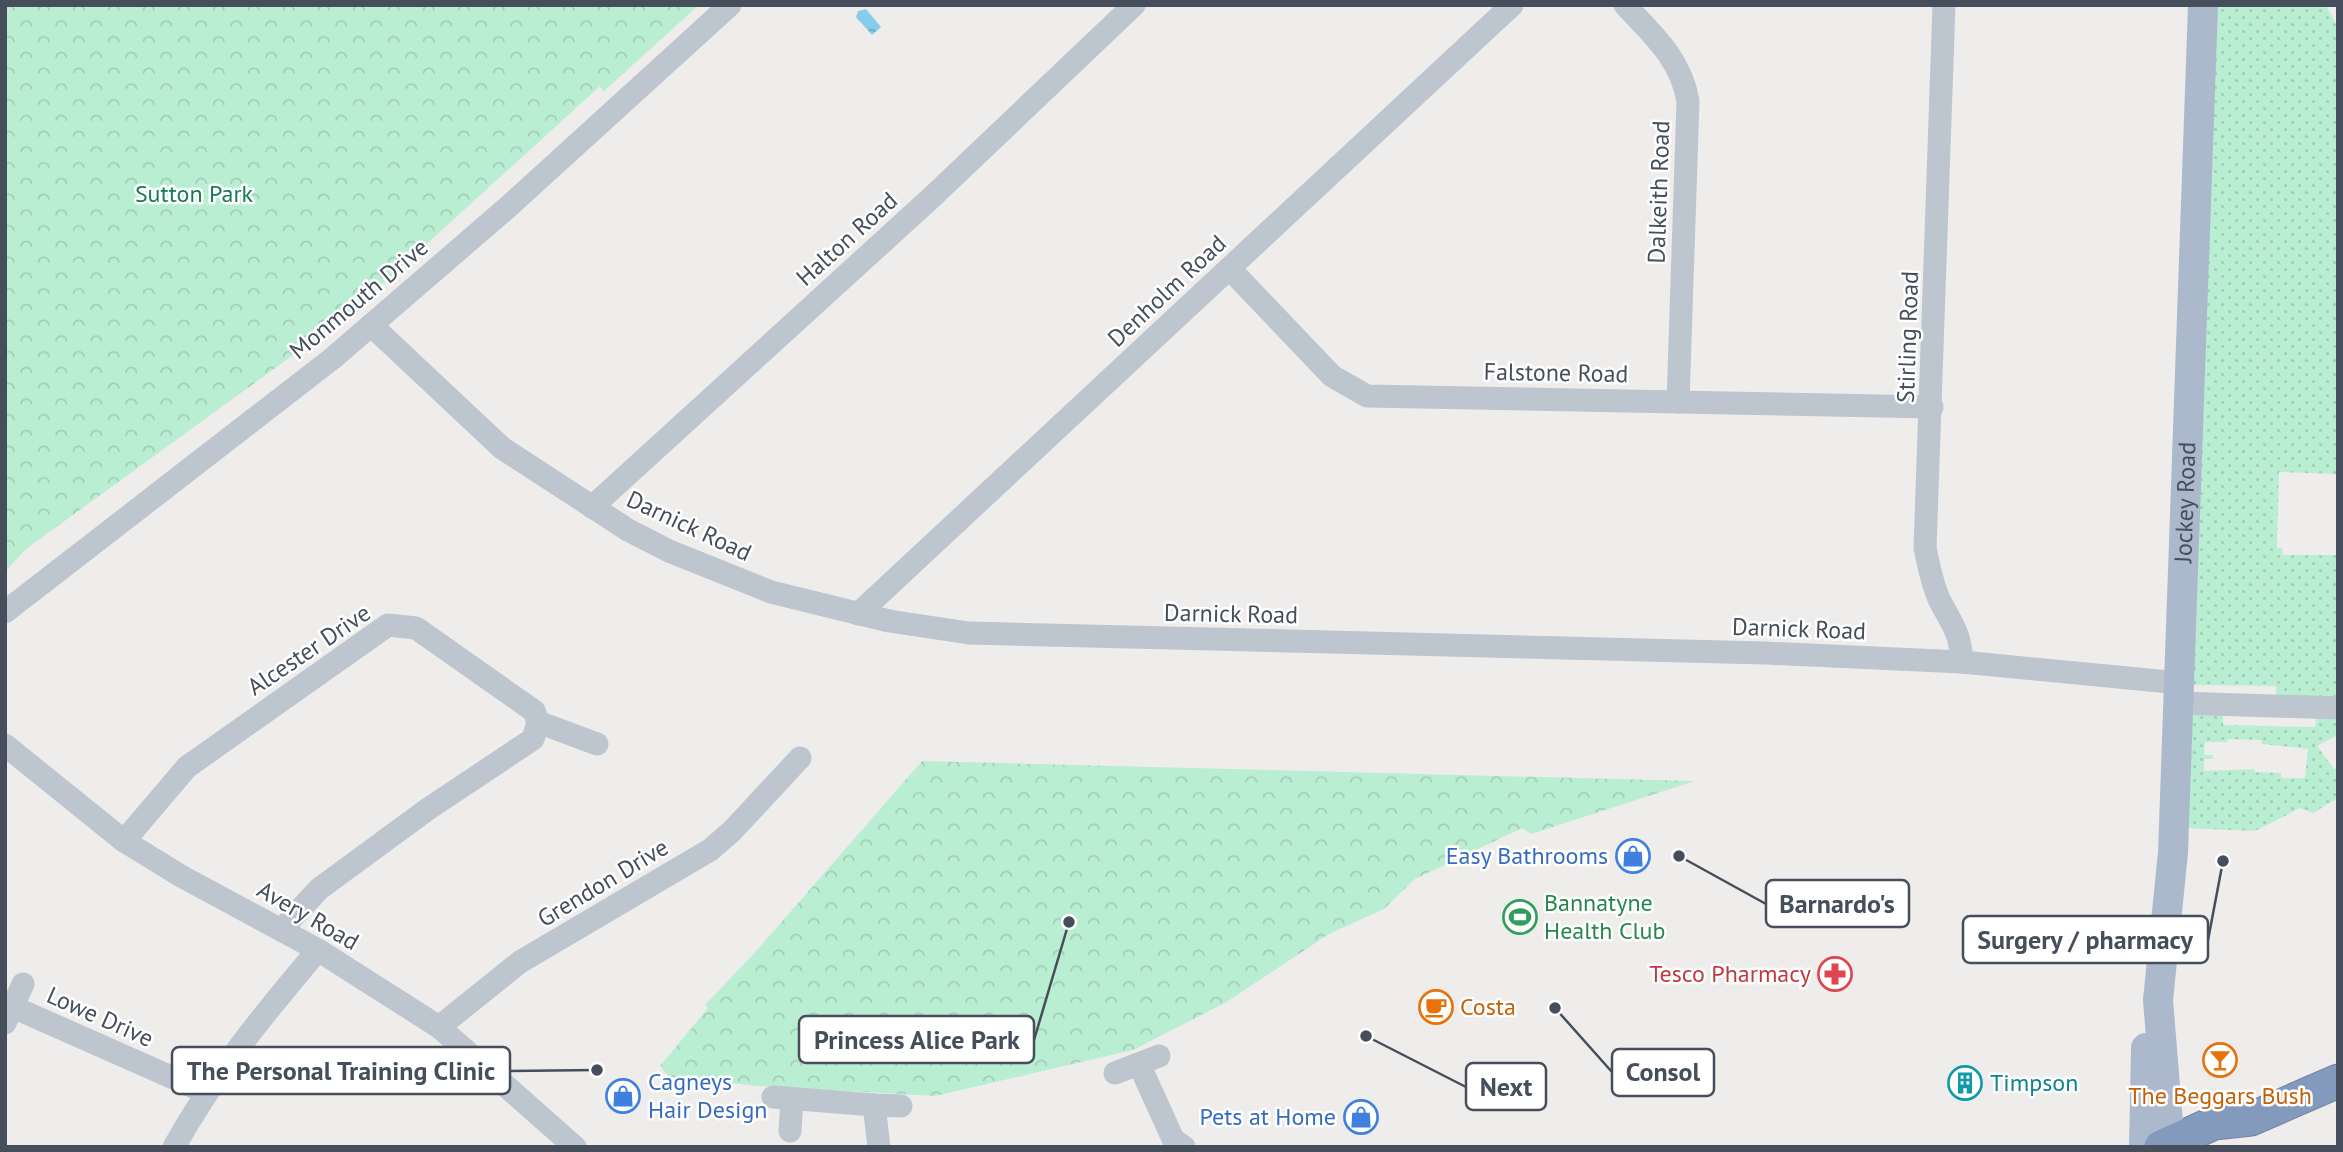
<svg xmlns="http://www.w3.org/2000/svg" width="2343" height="1152" font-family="'PT Sans',sans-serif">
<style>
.grass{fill:url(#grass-dots);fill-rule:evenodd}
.forest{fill:url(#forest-firs)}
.park{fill:url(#park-crowns)}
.water{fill:url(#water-ripples)}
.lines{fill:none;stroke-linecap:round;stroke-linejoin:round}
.highway-casing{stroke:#6f85a8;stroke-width:35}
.minor{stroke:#bdc5cf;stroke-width:23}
.major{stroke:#acb9cc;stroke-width:30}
.highway{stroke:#839abc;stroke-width:33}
.labels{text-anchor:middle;stroke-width:5;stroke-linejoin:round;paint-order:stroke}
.street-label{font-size:24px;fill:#454e5a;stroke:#fff}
.park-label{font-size:24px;fill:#167b52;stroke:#fff}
.shop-label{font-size:24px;fill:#366cbe;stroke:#fff;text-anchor:end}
.leisure-label{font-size:24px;fill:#27864d;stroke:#fff;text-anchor:start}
.health-label{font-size:24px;fill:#be3a42;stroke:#fff;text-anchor:end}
.food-label{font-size:24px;fill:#c56008;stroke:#fff;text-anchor:start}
.culture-label{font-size:24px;fill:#0d838f;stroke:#fff;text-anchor:start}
.leader{fill:none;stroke:#454e5a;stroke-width:2.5}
.callout-dot{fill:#454e5a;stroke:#fff;stroke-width:2.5}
.callout{fill:#fff;stroke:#454e5a;stroke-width:2.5}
.callout-label{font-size:26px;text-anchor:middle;font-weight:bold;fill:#454e5a}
</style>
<defs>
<pattern id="grass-dots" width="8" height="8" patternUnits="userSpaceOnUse" patternTransform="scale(1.75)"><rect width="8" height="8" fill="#baeed3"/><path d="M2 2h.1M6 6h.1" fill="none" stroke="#a1ceb7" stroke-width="1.8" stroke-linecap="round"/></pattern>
<pattern id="forest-firs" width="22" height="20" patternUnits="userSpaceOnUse" patternTransform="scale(1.75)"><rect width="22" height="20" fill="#baeed3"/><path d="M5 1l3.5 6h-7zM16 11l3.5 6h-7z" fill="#a1ceb7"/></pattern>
<pattern id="park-crowns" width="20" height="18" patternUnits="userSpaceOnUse" patternTransform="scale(1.75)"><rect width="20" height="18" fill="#baeed3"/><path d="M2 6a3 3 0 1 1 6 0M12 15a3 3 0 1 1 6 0" fill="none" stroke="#a1ceb7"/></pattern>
<pattern id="water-ripples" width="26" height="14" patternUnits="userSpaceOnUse" patternTransform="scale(1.75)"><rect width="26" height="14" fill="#86cdec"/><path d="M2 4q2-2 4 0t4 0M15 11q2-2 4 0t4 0" fill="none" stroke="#6fa9c2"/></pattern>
</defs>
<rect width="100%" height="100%" fill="#efedec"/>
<g class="grass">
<polygon points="2215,5 2326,5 2338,28 2338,474 2279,472 2277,548 2282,548 2283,555 2338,555 2338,696 2332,698 2276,699 2276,686 2194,685 2191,681"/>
<path d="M2188,713H2223V725L2315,727L2316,718L2338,716V735L2317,746L2334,769L2338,767V798L2313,813L2300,808L2255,831L2186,828ZM2228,739L2261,740L2262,744L2308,749L2305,778H2281V773L2255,772L2254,769L2204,771V759H2213V755H2204L2205,742H2227Z"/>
</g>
<polygon class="forest" points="644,5 699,5 603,92 594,74"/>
<g class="park">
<polygon points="5,5 689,5 351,313 26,549 5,572"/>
<polygon points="922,761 1695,781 1531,834 1522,828 1415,879 1384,909 1329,934 1225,1003 1133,1050 935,1096 759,1086 669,1077 660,1066 708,1008 705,1005 758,949"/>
</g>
<polygon class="water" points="866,9 881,27 872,35 856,17 858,11"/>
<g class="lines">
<g class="highway-casing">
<polyline id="highway" points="2161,1147 2214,1123 2251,1119 2338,1081"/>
</g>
<g class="minor">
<path d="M1625,5C1653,35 1681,59 1688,101L1678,402"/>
<path d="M1944,5L1925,548C1929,566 1932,585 1940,601C1953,626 1960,632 1962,662"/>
<polyline points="1230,269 1332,376 1367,396 1932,407"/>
<polyline points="371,325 502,448 628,530 669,551 771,592 889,621 969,633 1765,653 1962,662 2180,683"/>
<polyline points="592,507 931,198 1134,5"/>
<polyline points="5,612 333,358 508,207 730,5"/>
<polyline points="858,614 1512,5"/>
<polyline points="2179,703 2338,708"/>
<polyline points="538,722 597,744"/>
<polyline points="5,745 124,841 181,876 318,950 439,1027 575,1147"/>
<polyline points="124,841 187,767 388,625 416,628 534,711 538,722 533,739 428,809 319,889 281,930"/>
<polyline points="13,1007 205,1092"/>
<polyline points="5,1023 23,984"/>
<polyline points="439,1027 520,962 710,850 732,831 800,758"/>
<polyline points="1139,1064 1173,1139 1184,1147"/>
<polyline points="1115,1073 1159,1056"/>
<polyline points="773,1097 874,1105 879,1147"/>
<polyline points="874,1105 901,1106"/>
<polyline points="790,1131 792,1100"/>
<path d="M174,1147C216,1072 263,1015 318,950"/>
</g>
<g class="major">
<polyline points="2144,1147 2146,1048"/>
<path id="s1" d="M2170,1147L2158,1000L2173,853L2203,5"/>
</g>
<use href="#highway" class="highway"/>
</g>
<defs>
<g id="shop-ring" transform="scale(1.75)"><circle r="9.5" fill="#fff" stroke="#3f7fe0" stroke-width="1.5"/><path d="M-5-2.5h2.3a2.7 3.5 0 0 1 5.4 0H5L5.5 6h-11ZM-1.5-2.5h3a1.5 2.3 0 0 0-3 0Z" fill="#3f7fe0"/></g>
<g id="stadium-ring" transform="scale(1.75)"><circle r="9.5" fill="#fff" stroke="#2e9e5b" stroke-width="1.5"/><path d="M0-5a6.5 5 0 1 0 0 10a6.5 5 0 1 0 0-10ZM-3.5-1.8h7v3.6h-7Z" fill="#2e9e5b"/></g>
<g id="pharmacy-ring" transform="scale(1.75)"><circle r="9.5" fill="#fff" stroke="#e0444e" stroke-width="1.5"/><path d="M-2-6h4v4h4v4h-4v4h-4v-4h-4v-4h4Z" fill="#e0444e"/></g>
<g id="cafe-ring" transform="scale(1.75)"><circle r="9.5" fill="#fff" stroke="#e8710a" stroke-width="1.5"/><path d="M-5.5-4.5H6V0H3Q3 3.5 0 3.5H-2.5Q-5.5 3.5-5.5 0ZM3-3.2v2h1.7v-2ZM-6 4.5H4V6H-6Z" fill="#e8710a"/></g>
<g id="bar-ring" transform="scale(1.75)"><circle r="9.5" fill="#fff" stroke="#e8710a" stroke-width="1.5"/><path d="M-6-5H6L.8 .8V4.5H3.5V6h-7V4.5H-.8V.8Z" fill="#e8710a"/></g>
<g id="building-ring" transform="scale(1.75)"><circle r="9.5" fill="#fff" stroke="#0f9aa8" stroke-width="1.5"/><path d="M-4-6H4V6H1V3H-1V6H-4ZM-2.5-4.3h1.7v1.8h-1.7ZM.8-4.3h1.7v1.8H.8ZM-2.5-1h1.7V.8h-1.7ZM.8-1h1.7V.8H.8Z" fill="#0f9aa8"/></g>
</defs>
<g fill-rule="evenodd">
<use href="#shop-ring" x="1633" y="856"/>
<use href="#stadium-ring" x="1520" y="917"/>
<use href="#pharmacy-ring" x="1835" y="974"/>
<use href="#cafe-ring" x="1436" y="1007"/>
<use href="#bar-ring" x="2220" y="1060"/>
<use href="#building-ring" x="1965" y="1083"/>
<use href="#shop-ring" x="623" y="1096"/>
<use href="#shop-ring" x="1361" y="1117"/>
</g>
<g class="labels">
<g class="street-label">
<text transform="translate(1659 192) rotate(-88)" y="8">Dalkeith Road</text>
<text transform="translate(847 239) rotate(-42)" y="8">Halton Road</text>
<text transform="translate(1167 291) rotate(-43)" y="8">Denholm Road</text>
<text transform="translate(359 299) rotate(-40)" y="8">Monmouth Drive</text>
<text transform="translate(1908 337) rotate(-88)" y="8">Stirling Road</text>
<text transform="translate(1556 373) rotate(1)" y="8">Falstone Road</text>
<text dy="8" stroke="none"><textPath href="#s1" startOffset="646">Jockey Road</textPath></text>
<text transform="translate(689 526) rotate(25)" y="8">Darnick Road</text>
<text transform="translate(1231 614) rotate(1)" y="8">Darnick Road</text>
<text transform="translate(1799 629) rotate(2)" y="8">Darnick Road</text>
<text transform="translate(309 650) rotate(-34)" y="8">Alcester Drive</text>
<text transform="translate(603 883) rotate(-31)" y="8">Grendon Drive</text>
<text transform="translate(308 916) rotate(30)" y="8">Avery Road</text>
<text transform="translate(100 1017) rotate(24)" y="8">Lowe Drive</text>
</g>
<g class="park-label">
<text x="194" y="202">Sutton Park</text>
</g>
<g class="shop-label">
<text x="1608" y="864">Easy Bathrooms</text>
<text x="648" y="1090" text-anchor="start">Cagneys<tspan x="648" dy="28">Hair Design</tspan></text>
<text x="1336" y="1125">Pets at Home</text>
</g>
<g class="leisure-label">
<text x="1544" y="911">Bannatyne<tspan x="1544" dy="28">Health Club</tspan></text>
</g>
<g class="health-label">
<text x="1811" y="982">Tesco Pharmacy</text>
</g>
<g class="food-label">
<text x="1460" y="1015">Costa</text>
<text x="2220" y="1104" text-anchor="middle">The Beggars Bush</text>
</g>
<g class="culture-label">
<text x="1990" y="1091">Timpson</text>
</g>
</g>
<path class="leader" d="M1679 856L1766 904M2223 861L2208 940M1069 922L1034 1040M597 1070L510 1071M1555 1008L1612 1072M1366 1036L1466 1087"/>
<g class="callout-dot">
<circle cx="1679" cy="856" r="7"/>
<circle cx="2223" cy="861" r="7"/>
<circle cx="1069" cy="922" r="7"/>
<circle cx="597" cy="1070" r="7"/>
<circle cx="1555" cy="1008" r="7"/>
<circle cx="1366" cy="1036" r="7"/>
</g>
<g class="callout">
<rect x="1766" y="880" width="143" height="47" rx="7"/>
<rect x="1963" y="916" width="245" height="47" rx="7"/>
<rect x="799" y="1016" width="235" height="47" rx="7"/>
<rect x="172" y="1047" width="338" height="47" rx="7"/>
<rect x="1612" y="1049" width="102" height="47" rx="7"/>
<rect x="1466" y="1063" width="80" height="47" rx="7"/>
</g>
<g class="callout-label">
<text x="1837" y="913">Barnardo's</text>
<text x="2085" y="949">Surgery / pharmacy</text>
<text x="917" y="1049">Princess Alice Park</text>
<text x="341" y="1080">The Personal Training Clinic</text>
<text x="1663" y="1081">Consol</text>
<text x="1506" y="1096">Next</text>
</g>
<rect width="2343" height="1152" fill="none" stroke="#454e5a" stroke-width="14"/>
</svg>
